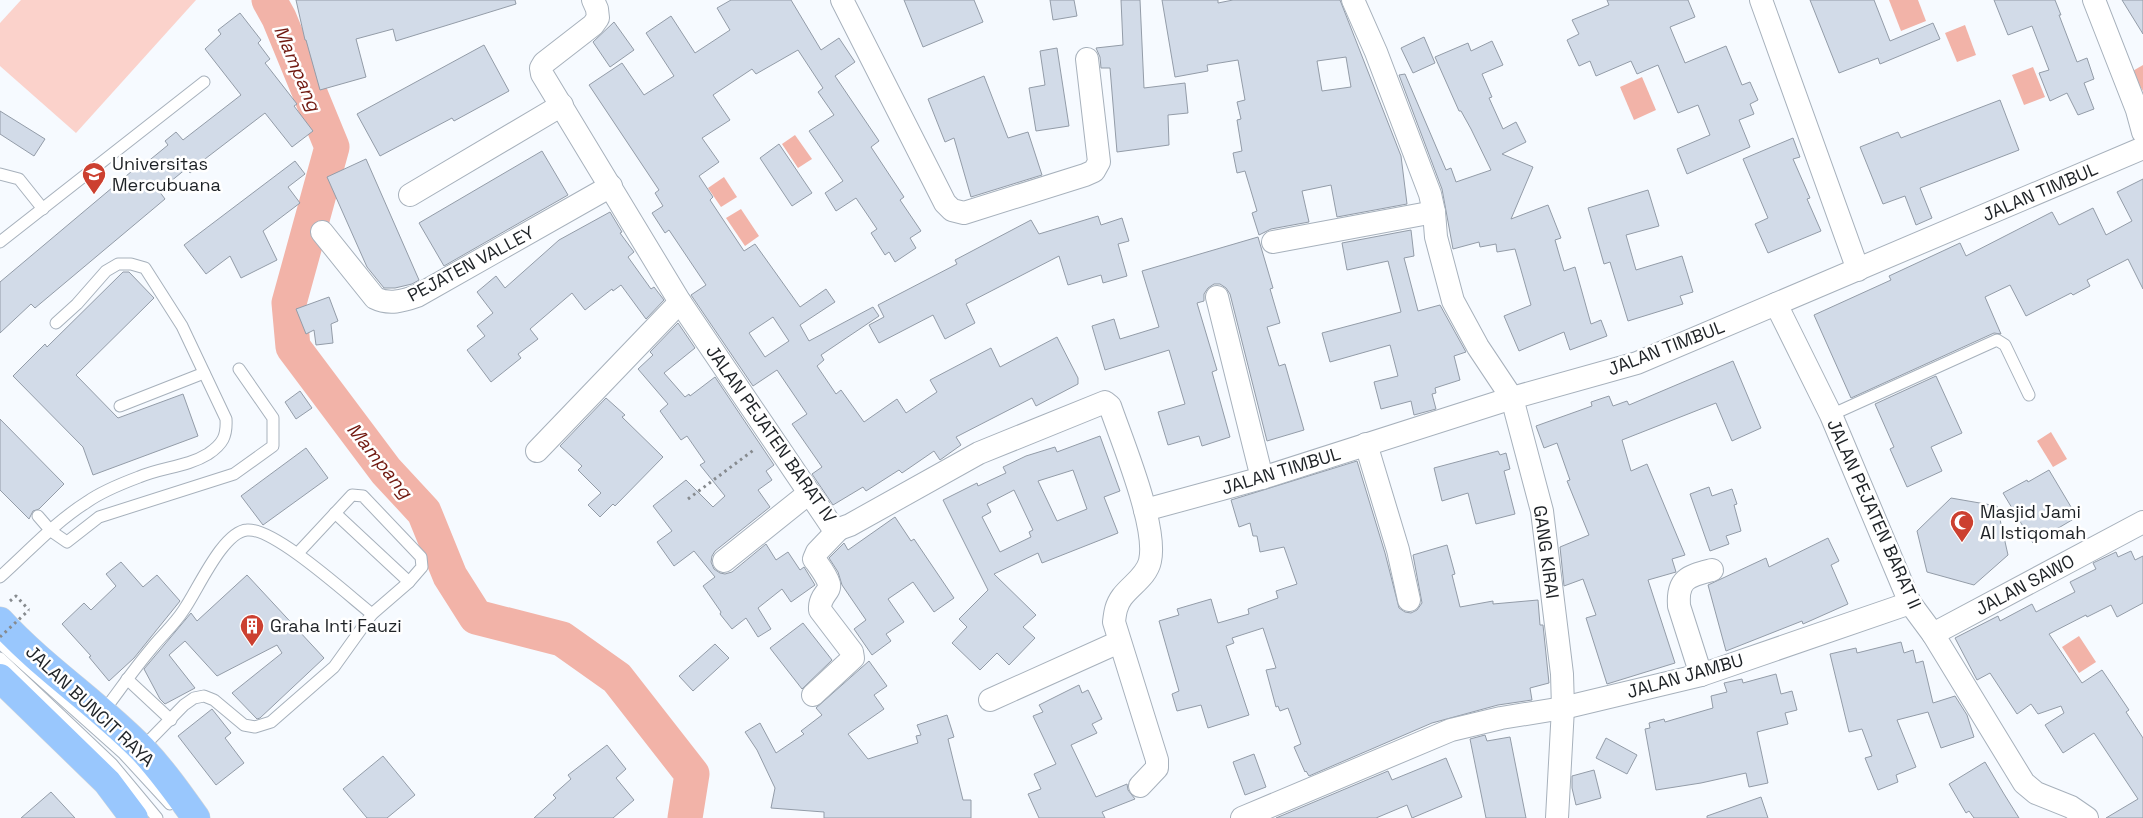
<svg xmlns="http://www.w3.org/2000/svg" width="2143" height="818" font-family="'Space Grotesk',sans-serif">
<style>
.green{fill:#fbd2cb}
.water{fill:#f2b3a8}
.lines{fill:none;stroke-linecap:round;stroke-linejoin:round}
.river{stroke:#f2b3a8;stroke-width:35}
.building{fill:#d2dbe8;stroke:#939ca8;fill-rule:evenodd}
.lane-casing{stroke:#a7b1bc;stroke-width:13}
.street-casing{stroke:#a7b1bc;stroke-width:24}
.primary-casing{stroke:#d6d7d8;stroke-width:29}
.path{stroke:#868a8e;stroke-width:3;stroke-dasharray:2.5 4;stroke-linecap:butt}
.lane{stroke:#fff;stroke-width:11}
.street{stroke:#fff;stroke-width:22}
.primary{stroke:#99c7fd;stroke-width:28}
.path-bridge{stroke:#868a8e;stroke-width:3;stroke-dasharray:2.5 4;stroke-linecap:butt}
.labels{text-anchor:middle;stroke-width:5;stroke-linejoin:round;paint-order:stroke}
.poi-label{font-size:18px;fill:#1e2226;stroke:#fff;text-anchor:start}
.street-label{font-size:18px;fill:#1e2226;stroke:#fff}
.water-label{font-size:19px;font-style:italic;fill:#711910;stroke:#fff}
</style>
<rect width="100%" height="100%" fill="#f6faff"/>
<polygon class="green" points="21,0 196,0 76,133 0,66 0,23"/>
<g class="water">
<polygon points="1889,0 1918,0 1926,21 1901,31"/>
<polygon points="1965,25 1976,55 1957,62 1945,33"/>
<polygon points="2143,65 2143,91 2131,72"/>
<polygon points="2033,67 2045,97 2024,105 2012,75"/>
<polygon points="1642,77 1656,110 1634,120 1620,87"/>
<polygon points="795,135 812,159 798,168 782,144"/>
<polygon points="724,177 737,197 721,207 708,188"/>
<polygon points="741,209 759,236 745,246 726,218"/>
<polygon points="2051,432 2067,459 2053,467 2037,441"/>
<polygon points="2079,636 2096,662 2079,673 2062,647"/>
</g>
<g class="lines">
<polyline class="river" points="269,0 279,18 332,147 289,303 293,347 386,471 424,512 450,576 476,617 562,639 617,678 692,774 685,818"/>
</g>
<g class="building">
<polygon points="296,0 515,0 516,4 396,41 393,29 356,39 366,77 320,90 306,40 305,40"/>
<path d="M731,0H791L821,50L839,38L855,62L835,76L879,141L871,147L904,197L900,200L921,231L910,238L916,248L895,262L889,252L885,255L871,233L877,229L856,198L836,211L825,193L843,181L809,131L834,115L818,92L823,88L798,50L756,74L752,69L713,95L730,120L702,138L719,162L699,176L713,197L710,200L744,251L755,244L800,307L826,289L835,302L800,325L809,341L873,307L879,316L821,355L824,360L817,366L836,394L841,390L864,422L897,399L906,413L937,392L930,380L991,348L1000,367L1057,337L1078,378V384L1036,406L1032,398L956,437L961,445L940,460L934,451L902,473L899,470L866,491L863,487L833,505L812,474L822,467L792,424L807,414L777,370L753,386L691,295L706,285L669,230L665,233L652,213L663,206L655,193L659,190L589,85L622,63L644,95L674,76L646,33L671,16L695,53L730,30L717,8ZM773,317L789,341L765,357L749,333Z"/>
<polygon points="904,0 974,0 983,22 923,47"/>
<polygon points="1050,0 1074,0 1077,16 1053,20"/>
<polygon points="1121,0 1140,0 1144,88 1185,83 1188,113 1168,115 1169,145 1117,152 1110,68 1101,68 1100,57 1096,48 1123,45"/>
<path d="M1162,0H1218V3L1233,0H1340L1401,156L1407,204L1337,217L1331,185L1302,191L1309,222L1271,229L1259,235L1252,213L1257,211L1245,171L1237,173L1233,153L1242,151L1237,120L1241,119L1237,102L1245,100L1238,60L1207,65L1208,71L1175,77ZM1346,57L1351,87L1322,91L1317,61Z"/>
<polygon points="1607,0 1688,0 1695,17 1670,27 1685,63 1726,46 1742,85 1750,82 1758,100 1750,104 1754,114 1739,120 1750,147 1687,174 1677,149 1710,135 1698,105 1678,113 1658,65 1637,74 1631,61 1596,76 1590,61 1579,66 1567,40 1579,34 1572,20 1609,5"/>
<polygon points="1810,0 1874,0 1890,41 1933,23 1940,39 1880,64 1878,58 1839,73"/>
<polygon points="1994,0 2055,0 2061,15 2059,15 2077,62 2087,58 2094,79 2084,83 2094,109 2078,115 2067,93 2050,101 2039,73 2049,70 2032,26 2008,35"/>
<polygon points="2122,0 2143,0 2143,34"/>
<polygon points="240,13 261,40 258,43 270,59 265,63 297,104 294,106 313,131 292,147 265,113 201,162 202,163 190,173 187,168 159,191 165,199 35,308 31,304 0,333 0,282 138,166 140,168 168,145 165,141 176,132 183,140 241,95 205,49 221,34 218,30"/>
<polygon points="614,22 634,50 610,67 593,42"/>
<polygon points="1424,37 1435,63 1413,73 1401,48"/>
<polygon points="1492,41 1503,65 1482,74 1492,97 1489,98 1503,129 1516,122 1526,142 1502,154 1533,167 1511,219 1548,205 1561,238 1555,240 1564,271 1575,267 1591,324 1601,320 1607,336 1570,350 1564,332 1519,351 1504,316 1531,305 1515,249 1497,252 1496,244 1480,247 1479,242 1453,249 1442,189 1399,75 1405,74 1446,170 1451,168 1456,182 1491,170 1471,129 1461,111 1459,111 1435,57 1468,43 1471,51"/>
<polygon points="484,45 509,91 454,121 452,118 380,156 357,114"/>
<polygon points="1057,48 1069,126 1036,131 1029,88 1045,85 1040,51"/>
<polygon points="984,76 1008,138 1028,132 1042,175 971,197 954,138 945,142 928,99"/>
<polygon points="2000,100 2019,150 1920,188 1932,218 1916,225 1905,196 1883,204 1860,147 1898,132 1901,138"/>
<polygon points="0,111 45,139 34,156 0,134"/>
<polygon points="1793,138 1800,157 1793,159 1810,198 1807,199 1821,231 1768,253 1755,224 1768,218 1743,159"/>
<polygon points="779,144 812,193 792,206 760,158"/>
<polygon points="542,151 568,195 444,266 419,223"/>
<polygon points="366,159 419,280 412,284 395,288 384,288 367,267 327,177"/>
<polygon points="295,161 305,174 288,187 300,203 263,231 277,260 241,278 230,256 206,274 184,245"/>
<polygon points="2143,179 2143,289 2128,259 2087,280 2090,286 2073,295 2071,293 2026,316 2010,285 1985,297 2001,334 1994,333 1851,398 1814,315 1891,280 1889,276 1960,243 1966,256 2052,212 2059,225 2093,208 2106,235 2132,221 2117,192"/>
<polygon points="1648,190 1659,226 1626,235 1636,270 1682,256 1693,292 1680,296 1683,304 1628,321 1610,262 1604,264 1588,208"/>
<polygon points="610,212 622,232 620,233 634,252 628,257 651,289 654,287 664,300 646,319 621,285 613,291 612,289 585,310 572,293 530,329 538,339 518,354 521,358 491,382 467,350 485,336 477,326 493,313 477,292 496,276 505,288 559,240"/>
<polygon points="1098,216 1101,225 1122,218 1129,241 1118,244 1127,276 1103,283 1101,275 1068,285 1059,256 966,304 975,323 945,339 933,315 879,343 869,325 884,317 878,305 957,264 955,260 1031,220 1039,234"/>
<polygon points="1411,230 1414,256 1404,258 1418,311 1440,305 1466,352 1454,356 1460,380 1435,388 1436,393 1432,394 1436,409 1414,415 1411,401 1381,409 1374,382 1398,376 1390,345 1330,362 1322,333 1401,312 1388,261 1347,270 1342,243"/>
<polygon points="1258,237 1273,288 1270,289 1280,323 1267,327 1279,366 1285,364 1304,430 1267,441 1230,294 1226,288 1220,284 1214,284 1208,288 1204,294 1204,301 1197,303 1217,370 1212,372 1230,437 1202,446 1199,436 1168,445 1158,412 1185,404 1169,350 1105,370 1092,326 1114,319 1120,339 1159,327 1142,271"/>
<polygon points="123,272 129,272 154,298 76,375 118,418 183,394 198,436 93,475 83,447 13,376 45,344 47,347"/>
<polygon points="329,297 338,321 331,324 333,343 316,345 314,330 306,334 296,309"/>
<polygon points="678,323 695,348 664,373 685,397 689,394 690,396 715,377 774,465 766,471 772,480 758,490 770,507 715,551 712,556 711,562 714,569 720,573 725,574 732,572 766,544 776,560 788,552 800,570 804,567 815,585 791,602 782,589 758,608 771,629 758,637 746,618 732,629 720,614 721,612 703,586 715,577 694,551 674,566 657,542 672,531 653,506 686,480 713,507 725,496 700,465 705,462 687,436 681,440 660,411 668,404 638,369 653,355 650,352"/>
<polygon points="1733,361 1761,428 1732,441 1716,403 1622,440 1631,471 1647,464 1685,555 1672,559 1676,572 1648,580 1675,663 1607,684 1586,618 1596,615 1583,579 1564,586 1560,547 1589,535 1567,481 1570,480 1557,443 1544,448 1536,426 1592,406 1591,402 1609,396 1613,406 1627,401 1629,405"/>
<polygon points="1936,376 1962,433 1931,447 1942,471 1907,487 1890,449 1894,447 1875,404"/>
<polygon points="300,391 312,408 296,419 285,402"/>
<polygon points="606,398 625,415 622,417 663,457 615,506 613,504 600,517 588,505 601,493 578,470 582,466 560,446"/>
<polygon points="0,419 64,484 39,509 33,511 29,519 0,490"/>
<path d="M1100,436L1120,491L1104,497L1118,533L1042,563L1038,553L994,574L1036,615L1023,627L1035,638L1009,665L997,653L980,670L952,643L967,627L959,619L988,590L943,500L977,483L978,486L1006,473L1003,467L1026,456L1055,447L1057,452ZM1073,470L1087,509L1057,521L1038,481ZM1014,490L1033,530L1029,532L1031,537L1000,552L982,517L991,512L987,504Z"/>
<polygon points="306,448 328,478 263,525 241,496"/>
<polygon points="1498,451 1500,455 1506,453 1510,469 1504,471 1515,514 1476,524 1468,493 1442,501 1434,468"/>
<polygon points="1357,461 1385,553 1399,608 1405,612 1411,613 1417,610 1422,603 1413,555 1447,545 1455,574 1452,575 1460,607 1493,601 1493,604 1538,600 1540,625 1543,625 1549,683 1530,688 1532,700 1498,705 1432,723 1309,776 1306,771 1305,772 1294,747 1301,744 1288,708 1280,711 1278,706 1276,707 1266,670 1276,668 1263,628 1232,638 1234,643 1226,646 1249,715 1208,728 1201,705 1177,711 1172,694 1179,691 1159,621 1179,615 1177,609 1211,599 1218,623 1249,614 1248,609 1278,598 1276,591 1297,584 1284,547 1260,552 1257,536 1253,536 1250,523 1239,527 1231,500"/>
<polygon points="2049,470 2077,517 2033,543 2003,493 2027,480 2028,482"/>
<polygon points="1709,487 1712,496 1732,489 1737,504 1734,505 1741,531 1726,536 1729,544 1710,551 1690,494"/>
<polygon points="1951,498 1997,506 2008,555 1974,585 1927,572 1917,531"/>
<polygon points="895,517 911,541 914,539 954,598 934,612 913,582 888,599 904,622 886,634 891,641 872,655 854,629 866,620 842,585 838,572 829,558 844,543 848,550"/>
<polygon points="1828,538 1839,561 1831,565 1848,604 1803,624 1802,621 1726,651 1708,585 1766,558 1769,567"/>
<polygon points="2131,551 2135,560 2143,556 2143,603 2117,617 2111,605 2087,617 2086,615 2049,634 2082,683 2102,670 2129,710 2126,712 2143,738 2143,818 2106,818 2138,799 2094,733 2063,753 2045,725 2064,713 2061,706 2038,714 2031,704 2017,714 1990,673 1977,680 1955,638 1998,616 2000,621 2032,604 2036,612 2075,592 2070,582 2096,569 2093,563 2116,552 2118,557"/>
<polygon points="121,562 143,587 157,575 180,601 134,658 109,681 89,657 91,656 62,624 84,603 91,610 116,586 106,574"/>
<polygon points="247,575 324,658 260,718 257,719 232,693 282,653 277,645 217,676 185,641 169,655 195,688 165,704 160,699 144,669 191,613 197,621"/>
<polygon points="803,623 832,660 802,689 770,648"/>
<polygon points="1901,642 1904,653 1913,650 1916,663 1923,661 1933,703 1955,696 1967,715 1974,737 1941,748 1928,712 1897,720 1916,767 1896,775 1898,782 1878,790 1865,758 1872,756 1862,729 1849,732 1830,654 1856,648 1857,653"/>
<polygon points="715,644 729,658 693,691 679,676"/>
<polygon points="869,661 887,686 874,695 884,709 848,734 868,759 918,743 916,736 921,735 917,725 947,715 954,737 948,739 963,800 971,800 971,818 824,818 824,812 771,808 775,788 757,750 745,732 760,723 776,753 804,734 801,731 822,715 816,708"/>
<polygon points="1776,674 1781,694 1792,691 1797,710 1785,713 1788,724 1757,732 1768,783 1749,787 1746,773 1701,783 1656,790 1645,729 1650,728 1649,723 1664,719 1665,722 1713,708 1711,696 1727,692 1724,683 1742,679 1743,683"/>
<polygon points="1079,685 1082,693 1088,690 1102,719 1092,724 1097,733 1071,745 1096,797 1127,784 1128,790 1135,799 1102,812 1105,818 1039,818 1028,794 1041,789 1034,774 1056,764 1033,716 1043,712 1039,705"/>
<polygon points="212,709 231,733 225,738 244,763 216,785 178,736"/>
<polygon points="1485,735 1487,741 1510,737 1526,818 1486,818 1470,739"/>
<polygon points="1606,738 1637,755 1627,774 1596,758"/>
<polygon points="607,745 626,769 616,778 634,800 613,818 534,818 556,798 553,795 571,779 568,775"/>
<polygon points="1254,754 1266,787 1245,795 1233,762"/>
<polygon points="383,756 415,795 387,818 367,818 343,789"/>
<polygon points="1446,758 1462,797 1412,818 1407,805 1376,818 1276,818 1388,771 1392,780"/>
<polygon points="1985,762 2004,794 2019,818 1974,818 1969,811 1966,813 1949,784"/>
<polygon points="1594,770 1601,798 1576,805 1572,788 1572,776"/>
<polygon points="51,792 75,818 21,818"/>
<polygon points="1761,797 1768,818 1707,818 1707,816"/>
</g>
<g class="lines">
<g class="lane-casing">
<g id="lane">
<polyline points="0,174 19,179 43,209"/>
<polyline points="0,242 204,82"/>
<polyline points="120,406 204,373"/>
<polyline points="1831,415 1997,340 2005,345 2029,395"/>
<polyline points="335,513 409,582"/>
<polyline points="38,516 51,531 67,542 99,517 234,474 273,446 273,418 239,369"/>
<polyline points="298,553 352,495 363,496 421,557 422,567 409,582 372,614"/>
<path d="M0,577C28,552 55,522 87,502C101,492 123,483 139,477C162,467 187,467 208,454C223,444 227,436 226,419L182,326L145,268L131,264H118L106,271L77,304L56,323"/>
<polyline points="0,643 124,754 170,804"/>
<polyline points="0,658 112,764 157,818"/>
<polyline points="127,679 171,720"/>
<path d="M103,712C119,691 134,669 151,649C161,636 174,625 183,611C197,592 222,532 247,530C274,527 349,596 372,614L334,667L271,722L255,727L244,725L214,700L204,696L194,698L184,705L141,749"/>
</g>
</g>
<g class="street-casing">
<g id="street">
<path d="M593,0L597,9L598,18L593,25L544,63L541,68L542,74L680,302L833,528L839,529L850,525L979,453L1105,402L1110,406C1122,441 1158,527 1150,561C1147,576 1131,585 1122,597C1116,605 1115,613 1114,622L1157,760V768L1140,786"/>
<polyline points="842,0 945,203 952,210 964,213 1085,175 1094,171 1099,162 1087,59"/>
<polyline points="1353,0 1376,52 1430,194 1434,212 1436,237 1453,301 1478,347 1512,398 1542,511 1562,674 1563,708 1557,818"/>
<polyline points="1761,0 1858,270"/>
<polyline points="2094,0 2137,110 2143,132"/>
<polyline points="410,195 562,105"/>
<path d="M322,232L375,298C389,305 403,301 417,296L611,186"/>
<polyline points="1273,242 1434,212"/>
<polyline points="1217,297 1262,478"/>
<polyline points="1776,304 1831,415 1910,603 1933,634 2024,783 2036,793 2071,807 2087,818"/>
<polyline points="1366,444 1398,550 1409,600"/>
<polyline points="537,451 680,302"/>
<polyline points="1145,510 1262,478 1512,398 1637,363 2143,148"/>
<polyline points="724,561 809,493"/>
<polyline points="1933,634 2143,522"/>
<path d="M1701,675L1679,606C1677,578 1689,576 1712,570"/>
<path d="M813,695L853,658L852,652L820,610C819,595 831,592 829,584C827,576 819,566 814,559L817,552L839,529"/>
<polyline points="990,700 1119,642"/>
<polyline points="1242,818 1451,730 1501,718 1563,708 1701,675 1910,603"/>
</g>
</g>
<g class="primary-casing">
<g id="primary">
<path d="M0,621C43,668 97,703 142,749C162,770 179,794 196,818"/>
<polyline points="0,678 107,782 134,818"/>
</g>
</g>
<g class="path">
<polyline points="688,499 755,449"/>
<polyline points="10,601 16,596 29,610"/>
</g>
<use href="#lane" class="lane"/>
<use href="#street" class="street"/>
<use href="#primary" class="primary"/>
<polyline class="path-bridge" points="0,637 29,610"/>
</g>
<defs>
<g id="university-pin" transform="scale(1.25)"><path d="M0 17L-7.5 6A9.5 9.5 0 1 1 7.5 6Z" fill="#cc4030" stroke="#fff"/><path d="M0-5L7-2L0 1L-7-2ZM-4 1L0 2.5L4 1V4Q0 6-4 4Z" fill="#fff"/></g>
<g id="mosque-pin" transform="scale(1.25)"><path d="M0 17L-7.5 6A9.5 9.5 0 1 1 7.5 6Z" fill="#cc4030" stroke="#fff"/><path d="M3.5-4.9A6 6 0 1 0 3.5 4.9A5 5 0 1 1 3.5-4.9Z" fill="#fff"/></g>
<g id="building-pin" transform="scale(1.25)"><path d="M0 17L-7.5 6A9.5 9.5 0 1 1 7.5 6Z" fill="#cc4030" stroke="#fff"/><path d="M-4-6H4V6H1V3H-1V6H-4ZM-2.5-4.3h1.7v1.8h-1.7ZM.8-4.3h1.7v1.8H.8ZM-2.5-1h1.7V.8h-1.7ZM.8-1h1.7V.8H.8Z" fill="#fff"/></g>
</defs>
<g fill-rule="evenodd">
<use href="#university-pin" x="94" y="174"/>
<use href="#mosque-pin" x="1962" y="522"/>
<use href="#building-pin" x="252" y="626"/>
</g>
<g class="labels">
<g class="poi-label">
<text x="112" y="170">Universitas<tspan x="112" dy="21">Mercubuana</tspan></text>
<text x="1980" y="518">Masjid Jami<tspan x="1980" dy="21">Al Istiqomah</tspan></text>
<text x="270" y="632">Graha Inti Fauzi</text>
</g>
<g class="street-label">
<text transform="translate(2040 192) rotate(-23)" y="6">JALAN TIMBUL</text>
<text transform="translate(471 264) rotate(-28)" y="6">PEJATEN VALLEY</text>
<text transform="translate(1666 348) rotate(-21)" y="6">JALAN TIMBUL</text>
<text transform="translate(771 434) rotate(55)" y="6">JALAN PEJATEN BARAT IV</text>
<text transform="translate(1281 471) rotate(-17)" y="6">JALAN TIMBUL</text>
<text transform="translate(1874 514) rotate(66)" y="6">JALAN PEJATEN BARAT II</text>
<text transform="translate(1546 552) rotate(82)" y="6">GANG KIRAI</text>
<text transform="translate(2025 585) rotate(-28)" y="6">JALAN SAWO</text>
<text transform="translate(1685 676) rotate(-16)" y="6">JALAN JAMBU</text>
<text transform="translate(90 706) rotate(43)" y="6">JALAN BUNCIT RAYA</text>
</g>
<g class="water-label">
<text transform="translate(298 68) rotate(67)" y="7">Mampang</text>
<text transform="translate(380 460) rotate(51)" y="7">Mampang</text>
</g>
</g>
</svg>
